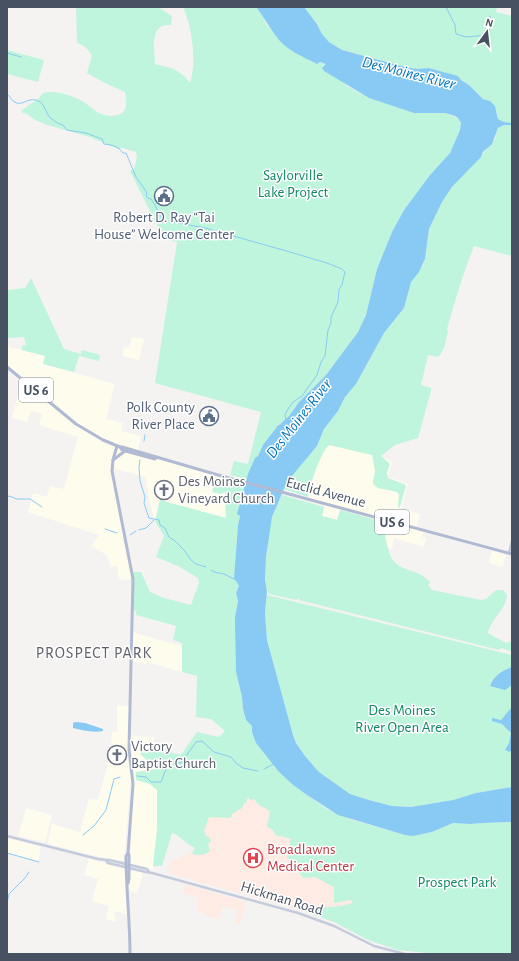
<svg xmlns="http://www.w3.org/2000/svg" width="519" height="961" font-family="'Alegreya Sans',sans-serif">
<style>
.commercial{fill:#fefced}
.medical{fill:#fdebe4}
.green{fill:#bff4dd}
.water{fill:#89caf4}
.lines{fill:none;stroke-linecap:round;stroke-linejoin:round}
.stream{stroke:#89caf4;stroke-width:1}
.secondary{stroke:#c4cbdc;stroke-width:2.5}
.primary{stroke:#b0bbd3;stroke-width:3}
.labels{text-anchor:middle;stroke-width:3;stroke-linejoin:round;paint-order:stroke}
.shield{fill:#fff;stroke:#7f8591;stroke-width:1}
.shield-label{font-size:14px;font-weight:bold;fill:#485162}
.park-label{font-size:15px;fill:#0f8761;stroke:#fff}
.service-label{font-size:15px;fill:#4e5e75;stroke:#fff}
.worship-label{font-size:15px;fill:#5b616d;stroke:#fff;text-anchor:start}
.street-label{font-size:15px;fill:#485162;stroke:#fff}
.health-label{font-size:15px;fill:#be3a42;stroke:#fff;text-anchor:start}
.water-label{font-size:16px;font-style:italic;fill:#0073bd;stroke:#fff}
.neighbourhood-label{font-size:16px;letter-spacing:1px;fill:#5e6168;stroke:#fff}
</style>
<rect width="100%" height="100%" fill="#f5f3f2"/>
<g class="commercial">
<polygon points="132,337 144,339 139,360 122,356 124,347 129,348"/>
<polygon points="7,344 9,345 9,347 45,356 43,364 115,384 106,419 123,423 121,431 141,436 138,451 229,478 225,494 226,518 160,501 155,521 149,498 146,477 112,468 133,579 119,580 117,566 111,567 107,555 91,546 99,535 28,512 33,493 47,497 50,486 64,489 78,437 39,425 42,414 31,411 27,422 12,418 22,379 7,367"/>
<polygon points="322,442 354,451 380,456 392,462 388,477 408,484 401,509 420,514 416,529 424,531 422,537 426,538 424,547 394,538 392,549 381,545 388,521 341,508 337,520 322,516 325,504 307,499"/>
<polygon points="492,551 506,555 503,567 489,563"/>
<polygon points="132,632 182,646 182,672 147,662 147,665 131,661"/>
<polygon points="117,705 130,706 129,736 155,737 150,755 155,756 157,776 157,830 153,870 130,863 133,779 131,778 124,861 90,855 49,844 48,842 52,824 80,832 89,798 98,800 113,744 111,743 112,732 117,732"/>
<polygon points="26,808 52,815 45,842 18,836"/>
<polygon points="7,838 41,847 38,861 7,853"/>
<polygon points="89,859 123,868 125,870 127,914 114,911 116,922 106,919 109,906 92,901 98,879 84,875"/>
<polygon points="132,870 143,873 137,894 130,891 130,872"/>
</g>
<g class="medical">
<polygon points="215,782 262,786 376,871 343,926 303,911 247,895 167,873 170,862 195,850"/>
<polygon points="185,884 246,902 240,925 235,924 238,910 222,906 219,919 207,916 196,909 199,898 183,893"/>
</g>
<g class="green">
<path d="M76,7H158L172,16L171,25C168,25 164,25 162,26C150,32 155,54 155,64C171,68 180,69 190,83C197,62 192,27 183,7H256L263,16L266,24L284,45L320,62L326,64L347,86L369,98L414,113H445L458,118L461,123L460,130L450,153L430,175L404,210L392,232L377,269L366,315L358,332L326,375L299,402L289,416L276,427L254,462L247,479L230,475L234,461L248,464L261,412L155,383L177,242L161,238L160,230L153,218H155L154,216L152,215L130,171L134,169L137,157L136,152L123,148L118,149L90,137L47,125L35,120L27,114L21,112C28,104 37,102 43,93C54,90 66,94 76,98C84,101 90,107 97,112C101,114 107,116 112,116C128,116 127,104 125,92L105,83L87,73L92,56C88,49 84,45 77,43Z"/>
<polygon points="304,7 497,7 496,12 512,16 512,123 504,122 498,119 497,112 490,101 483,99 469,85 461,80 457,76 429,68 417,69 405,67 342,50 329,42 322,34 317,24"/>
<polygon points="7,50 44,60 38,82 7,74"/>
<path d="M504,125H512V256L474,246C463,273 455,301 447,329L448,331C445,341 446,349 438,357L428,355L421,385L431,388V391L418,438L395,445L381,456L390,464L387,473L388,478L404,484L406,486L400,507L399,508L398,506L399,495L397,492L378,488L374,485L373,482L375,471L372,455L329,445C319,455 311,483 308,497L284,489L287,482L317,446L324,429L338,411L345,397L356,384L384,333L404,308L411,281L423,265L425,259L429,229L442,202L452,187L477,161L495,139L498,128Z"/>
<polygon points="31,278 64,349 81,354 82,350 100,355 99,361 79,356 74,372 43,364 45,356 22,350 22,346 26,345 24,337 7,338 7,289 8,290 25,288"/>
<path d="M216,478L245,485L239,503L240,516L238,525L234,578L239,586L236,593L238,601L235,617L236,672L242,697L243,709L246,720L252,726L256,743L279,772L293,785L327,809L349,819L405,835H418L432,832L453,823L470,824L483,823L512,822V954H437L398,950L368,940L334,922L306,912L308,909L341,906L353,903L351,900L334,903V887L315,877L303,878L293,864L287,857L291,839L276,835L272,829L267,827L270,811L259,805L254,799L251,800L249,798L247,799L246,803H244L242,808L232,814L231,818L209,817L204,831L206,836L209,837L211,841L208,844L210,851C204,856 200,855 193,854L192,853L195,848C186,844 181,836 172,833L162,866H153L157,830V790L150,784L136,780V772L157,769L140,754L141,752L147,753L152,748L181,755L197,732L219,737L225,731L211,719L196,717L197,676L182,672V643L173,640L176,626L136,615V611L133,610L132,572H141L150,592L164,598L191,605L199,583L198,578L178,566L156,557L164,536L155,521L160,500L226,518L225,492L221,494L212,492Z"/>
<path d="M282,495L324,507L322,516L337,520L340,510L387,523C384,532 385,538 388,548C394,575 414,565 430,582L428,585L432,590L481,600L486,599L496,590H503L507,595C506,610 491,618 488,633L506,643L512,641V652L502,648L499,650L299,600V598L296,600L269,594C261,584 268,532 272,518C274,510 278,502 282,495Z"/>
<polygon points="267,595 512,655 512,787 476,793 453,800 411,807 392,806 369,800 350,794 319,772 305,756 296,743 293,735 267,640 265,613"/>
</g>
<g class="water">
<path d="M256,7H304L317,24L322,34L329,42L342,50L405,67L417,69L429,68L458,76L461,80L469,85L483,99L490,101L495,106L498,119L504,122L512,123V125H504L498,128L492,144L483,152L481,157L452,187L442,202L429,229L425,259L419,272L411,282L404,308L384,333L356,384L345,397L338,411L324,429L317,446L287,482L272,517L266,557L265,579L267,592L265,613L267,640L293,735L296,743L305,756L319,772L350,794L369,800L392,806L411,807L453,800L476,793L512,787V822L483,823L470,824L453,823L432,832L413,836L405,835L338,815L307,795L293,785L279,772L256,743L252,732V726L246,720L243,709L242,697L236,672L235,627V617L238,601L236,593L239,586L234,578L238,525L240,516L237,514L248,474L255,458L258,456L263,445L276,428L277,426L279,425L289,416L299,402L326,375L358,332L366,315L377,269L392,232L404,210L430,175L450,153L460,130L461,123L458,118L455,116L445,113H414L369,98L324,71L322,68L326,64L320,62L317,64C306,58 293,53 284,45C272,34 266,19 256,7Z"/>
<path d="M512,667V685L505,690L490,686C495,675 500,672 512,667Z"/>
<polygon points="512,707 512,749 510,752 505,750 509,743 511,733 502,724 492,721 492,718 501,720"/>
<path d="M76,722L85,723L103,729V731C93,733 82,730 73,728V723Z"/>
</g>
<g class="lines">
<g class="stream">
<polyline points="446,7 455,25 456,34 466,37 488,35 491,24 490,16"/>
<polyline points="7,53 21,57"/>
<path d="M7,94C10,96 11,99 13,101C22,109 29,94 40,102C45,106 45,110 48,115C51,119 58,124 63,125L67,130L86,133L102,139L104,144C112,145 118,146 123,153H126L136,177L147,193L146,196L148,198L151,199L155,205L162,219L167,220"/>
<polyline points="174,222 205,228 283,250 327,263 342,269 345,272 342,285 339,289 338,302 331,317 331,323 328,330 325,356 321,362 317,375 302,396 293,402 288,409 285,415 286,420"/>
<polyline points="144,441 145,435"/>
<polyline points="140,460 139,467 140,481 145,497 144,503 149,518 154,519"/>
<polyline points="7,497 9,496 17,499 30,499 42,507"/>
<polyline points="105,529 117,533"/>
<polyline points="139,530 146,528 155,519 159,520 160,525 165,528 169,537 174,540 185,551 191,560 196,564 206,567"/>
<polyline points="130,535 136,531"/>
<polyline points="211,570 214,572 224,574 236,580"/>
<polyline points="264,769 274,764"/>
<polyline points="137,776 146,777 151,782 161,782 168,764 171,762 181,763 196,742 202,741 214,752 231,757 236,763 243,768 258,771"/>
<polyline points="83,835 94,826 106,810 114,779 120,777"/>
<polyline points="7,853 39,862"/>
<polyline points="7,903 9,894 25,878 29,872"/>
</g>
<g class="secondary">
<polyline points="509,553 512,541"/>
<polyline points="7,836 98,859 106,860 109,860 147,869 149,872"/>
<polyline points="106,860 108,863 146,872 152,873 298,913 334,926 374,946 405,954"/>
</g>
<g class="primary">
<polyline points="7,367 76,424 103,440 120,447 122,447 218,475 512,554"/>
<polyline points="117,446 113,460 112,471 133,579 129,749 133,784 128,853 129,855 129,879 128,883"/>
<polyline points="120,447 122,450 155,459 157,457"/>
<polyline points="113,460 125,451"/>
<path d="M128,853L126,856C126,888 130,921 130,954"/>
</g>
</g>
<defs>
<g id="civic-ring" transform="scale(1)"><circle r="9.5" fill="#fff" stroke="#5c6f8a" stroke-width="1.5"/><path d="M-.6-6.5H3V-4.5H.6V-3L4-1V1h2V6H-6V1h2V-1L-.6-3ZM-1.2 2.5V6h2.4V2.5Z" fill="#5c6f8a"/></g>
<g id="church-ring" transform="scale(1)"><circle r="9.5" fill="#fff" stroke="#6b7280" stroke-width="1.5"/><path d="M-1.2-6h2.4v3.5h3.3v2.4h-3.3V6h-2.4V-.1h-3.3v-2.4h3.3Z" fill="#6b7280"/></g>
<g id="hospital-ring" transform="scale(1)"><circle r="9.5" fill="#fff" stroke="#e0444e" stroke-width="1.5"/><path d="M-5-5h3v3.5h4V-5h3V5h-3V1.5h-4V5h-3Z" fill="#e0444e"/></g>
</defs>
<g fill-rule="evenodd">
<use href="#civic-ring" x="164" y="196"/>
<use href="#civic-ring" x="209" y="416"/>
<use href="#church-ring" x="164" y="490"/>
<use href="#church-ring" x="117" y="755"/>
<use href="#hospital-ring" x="253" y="858"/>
</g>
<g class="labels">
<g class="shield">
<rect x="19" y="378" width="34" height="24" rx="3"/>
<rect x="375" y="510" width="34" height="24" rx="3"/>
</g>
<g class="shield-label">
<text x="36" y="395">US 6</text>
<text x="392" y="527">US 6</text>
</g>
<g class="park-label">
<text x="293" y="180">Saylorville<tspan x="293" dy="17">Lake Project</tspan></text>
<text x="402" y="715">Des Moines<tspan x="402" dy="17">River Open Area</tspan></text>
<text x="457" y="887">Prospect Park</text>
</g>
<g class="service-label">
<text x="164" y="222">Robert D. Ray “Tai<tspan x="164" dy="17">House” Welcome Center</tspan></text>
<text x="195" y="412" text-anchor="end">Polk County<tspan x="195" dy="17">River Place</tspan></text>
</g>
<g class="worship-label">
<text x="178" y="486">Des Moines<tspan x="178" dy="17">Vineyard Church</tspan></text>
<text x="131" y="751">Victory<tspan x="131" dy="17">Baptist Church</tspan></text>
</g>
<g class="street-label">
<text transform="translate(326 492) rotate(15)" y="5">Euclid Avenue</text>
<text transform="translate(282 898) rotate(17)" y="5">Hickman Road</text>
</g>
<g class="health-label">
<text x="267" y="854">Broadlawns<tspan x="267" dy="17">Medical Center</tspan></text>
</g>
<g class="water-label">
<text transform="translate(409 72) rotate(14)" y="6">Des Moines River</text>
<text transform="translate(298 418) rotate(-52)" y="6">Des Moines River</text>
</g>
<g class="neighbourhood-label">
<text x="94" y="658">PROSPECT PARK</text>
</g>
</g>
<rect width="519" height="961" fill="none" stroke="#485162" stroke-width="16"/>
<g transform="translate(487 32) rotate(15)" stroke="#ffffff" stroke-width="3" paint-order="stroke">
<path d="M0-3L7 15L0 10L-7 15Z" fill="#485162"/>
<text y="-6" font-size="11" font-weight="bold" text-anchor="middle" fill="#485162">N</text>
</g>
</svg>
